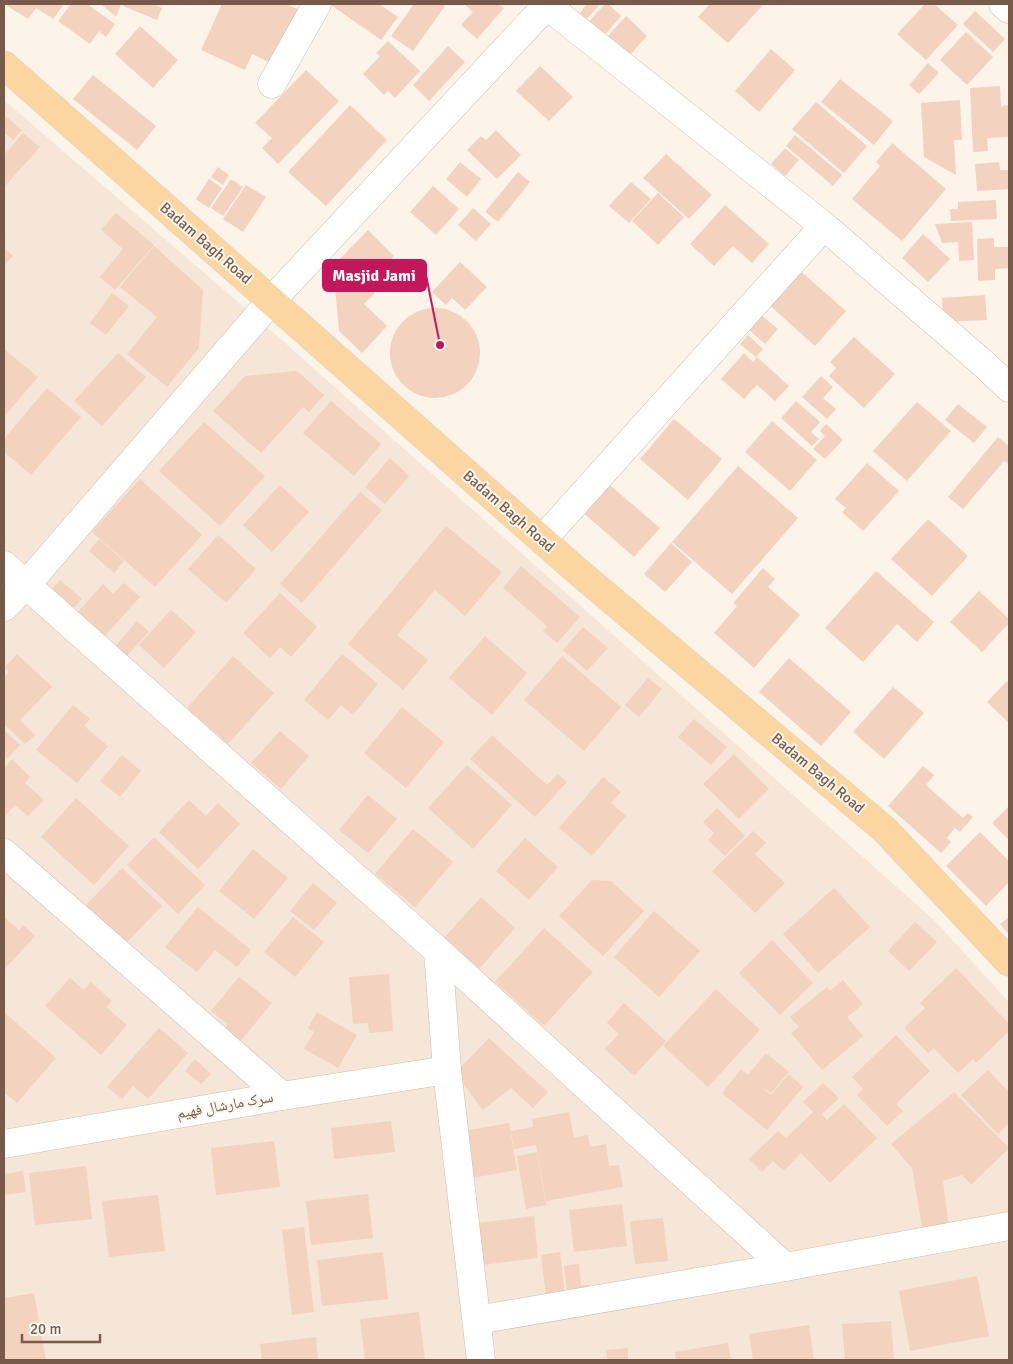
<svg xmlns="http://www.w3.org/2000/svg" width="1013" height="1364" font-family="Signika,'Noto Naskh Arabic',sans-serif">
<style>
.residential{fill:#f5e6d7}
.building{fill:#f3d2c0}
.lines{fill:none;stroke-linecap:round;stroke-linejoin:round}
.minor-casing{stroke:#d2beb0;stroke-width:29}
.primary-casing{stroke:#d9d1cd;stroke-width:29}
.minor{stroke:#fff;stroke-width:28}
.primary{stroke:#fcd6a1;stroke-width:28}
.labels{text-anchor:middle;stroke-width:4;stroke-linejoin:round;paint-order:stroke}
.street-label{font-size:15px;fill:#785a4b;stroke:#fff8f0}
.leader{fill:none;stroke:#c2185b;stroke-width:2}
.callout-dot{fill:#c2185b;stroke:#fff8f0;stroke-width:2}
.callout{fill:#c2185b;stroke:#c2185b;stroke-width:2}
.callout-label{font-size:16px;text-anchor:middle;font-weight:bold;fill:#fff}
</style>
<rect width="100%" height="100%" fill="#fdf4e9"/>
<polygon class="residential" points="4,100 275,334 935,921 1009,1002 1009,1360 4,1360"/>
<g class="building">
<polygon points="4,4 64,4 53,19 36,8 28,19"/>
<polygon points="71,4 87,4 115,24 106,37 99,31 90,44 58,21"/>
<polygon points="101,4 121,4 116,17"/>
<polygon points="124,4 152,4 162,8 157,20 123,6"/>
<polygon points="222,4 285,4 300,10 275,65 252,54 245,70 201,50"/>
<polygon points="332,4 379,4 398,17 381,40 331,5"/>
<polygon points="414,4 442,4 445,6 413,51 391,36"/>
<polygon points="464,4 499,4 504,8 477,39 461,25 473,12"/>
<polygon points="587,4 600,4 587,19 580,13"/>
<polygon points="605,4 608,4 621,16 602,38 586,25"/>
<polygon points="710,4 761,4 763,5 728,43 698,17"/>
<polygon points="925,4 934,4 958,25 926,60 897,34"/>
<polygon points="975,11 1005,39 993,52 963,24"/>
<polygon points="626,16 647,36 629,56 608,36"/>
<polygon points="140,26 178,60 153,88 115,54"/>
<polygon points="966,32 993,57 967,85 940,60"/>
<polygon points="388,41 420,71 395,98 388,91 384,95 363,74 380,56 376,53"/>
<polygon points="448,46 465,62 429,101 413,85"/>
<polygon points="771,49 795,70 759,112 735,91"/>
<polygon points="928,63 939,73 919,94 909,85"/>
<polygon points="540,66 573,97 549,121 516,91"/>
<polygon points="306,70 339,101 278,164 262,148 272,138 255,123"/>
<polygon points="93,75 156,126 137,150 73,99"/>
<polygon points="840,79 893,121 874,145 821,102"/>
<polygon points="1000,86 1001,106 1009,105 1009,137 987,138 988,151 973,152 970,88"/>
<polygon points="960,100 962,140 954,140 956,175 924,157 921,103"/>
<polygon points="816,102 867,146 844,173 792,129"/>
<polygon points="350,105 387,140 326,206 288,172"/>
<polygon points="4,115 22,130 13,140 4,132"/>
<polygon points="496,130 521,155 497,179 467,150 481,136 486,140"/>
<polygon points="23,133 40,147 4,187 4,155"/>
<polygon points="795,135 842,175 833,186 786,146"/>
<polygon points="892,143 946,189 902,241 852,199 880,166 876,162"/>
<polygon points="785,148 799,160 785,176 771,164"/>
<polygon points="666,154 712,195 689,219 643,178"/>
<polygon points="460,162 481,179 467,197 446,179"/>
<polygon points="999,162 1000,170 1009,170 1009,189 977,191 975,164"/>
<polygon points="218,167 229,175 223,185 211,177"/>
<polygon points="518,172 530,182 498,222 485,212"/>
<polygon points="209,179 222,188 209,208 196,199"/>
<polygon points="231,179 243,187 223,216 211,208"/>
<polygon points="631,182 651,199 629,223 609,206"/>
<polygon points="246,185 266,197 243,232 223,219"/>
<polygon points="433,186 459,209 436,235 410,212"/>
<polygon points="658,193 684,217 658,245 632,221"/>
<polygon points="996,200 997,219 951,221 950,209 958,209 958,202"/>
<polygon points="725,205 769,244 752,263 733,246 714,266 690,244"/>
<polygon points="473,208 491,224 476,241 458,225"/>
<polygon points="116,213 154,245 115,290 100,277 123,249 101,230"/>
<polygon points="972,222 974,260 959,261 958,242 942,243 935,224"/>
<polygon points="368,230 394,256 367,284 375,293 364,304 387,326 362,353 339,331 333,266"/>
<polygon points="923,234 950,259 928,282 902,258"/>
<polygon points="994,238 994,247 1009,247 1009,268 995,269 995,280 978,281 977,239"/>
<polygon points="154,246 203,290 199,348 167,387 127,354 157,317 120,287"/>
<polygon points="4,248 13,256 4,266"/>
<polygon points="460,262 487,287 465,310 452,298 446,305 432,292"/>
<polygon points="798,269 846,311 815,346 767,303"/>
<polygon points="112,293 129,306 106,335 90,323"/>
<polygon points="985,295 987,320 943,322 942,298"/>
<circle cx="435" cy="353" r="45"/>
<polygon points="761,315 778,329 765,344 749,330"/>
<polygon points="748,335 763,349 756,357 740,344"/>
<polygon points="854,337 895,374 864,408 829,376 836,368 830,362"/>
<polygon points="4,349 38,377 4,417"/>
<polygon points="118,353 146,377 102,426 74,401"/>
<polygon points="744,353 753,362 757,357 789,386 775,401 757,385 744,399 721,379"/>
<polygon points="297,371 324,395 309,412 303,407 261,453 213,411 245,376"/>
<polygon points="821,376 833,387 823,398 836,409 827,419 802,397"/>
<polygon points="47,388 81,417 31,475 4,452 4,439"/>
<polygon points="331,401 381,444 354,476 303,433"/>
<polygon points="796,401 820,422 811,432 819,439 812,446 781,418"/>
<polygon points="917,402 951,431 907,481 873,451"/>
<polygon points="958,404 987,427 974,443 945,420"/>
<polygon points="674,419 722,459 688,500 640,459"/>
<polygon points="772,421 817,460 790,491 745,452"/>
<polygon points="204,422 265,476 220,526 159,471"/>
<polygon points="826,424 843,440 825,459 813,449 825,436 820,431"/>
<polygon points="998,437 1009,446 1009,465 1004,461 963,509 948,497"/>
<polygon points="390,458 409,476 385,504 365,487"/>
<polygon points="867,463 899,491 863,531 842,512 846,508 835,499"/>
<polygon points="738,466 798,518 732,594 672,542"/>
<polygon points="140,479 202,535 155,587 92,532"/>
<polygon points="605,481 660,528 634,557 580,510"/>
<polygon points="280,485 309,512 272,552 243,525"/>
<polygon points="360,492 382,510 302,603 280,584"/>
<polygon points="928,519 968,556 932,596 891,559"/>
<polygon points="446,526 502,572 465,616 435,590 397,635 428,660 403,690 348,644"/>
<polygon points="218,535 256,569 226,603 188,569"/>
<polygon points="99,539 124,561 114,573 89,551"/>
<polygon points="671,543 692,562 665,592 644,574"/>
<polygon points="521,566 580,617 557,643 543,631 547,626 503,588"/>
<polygon points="763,568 775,579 768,587 800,615 754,668 714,633 737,606 733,603"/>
<polygon points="876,571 934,622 917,642 897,624 863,662 825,628"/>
<polygon points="60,580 82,599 66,616 45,597"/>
<polygon points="124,583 140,597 103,638 76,614 103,584 113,594"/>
<polygon points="979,591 1009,619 1009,623 982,652 950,622"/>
<polygon points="280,593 317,627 291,657 280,647 270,658 243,633"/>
<polygon points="171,610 196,632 164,668 139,645"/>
<polygon points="137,621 149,632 122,661 111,651"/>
<polygon points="583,627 608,648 587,671 563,650"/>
<polygon points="485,636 527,673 492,715 449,678"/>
<polygon points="17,654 52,687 20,720 35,735 25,744 4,724 4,677 9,672 4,668"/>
<polygon points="342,654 378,684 353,715 341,705 328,720 304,700"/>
<polygon points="233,656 274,693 228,744 187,708"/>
<polygon points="562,656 621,707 584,751 524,700"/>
<polygon points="789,658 851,712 821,746 759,692"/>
<polygon points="648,678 662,689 639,717 625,705"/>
<polygon points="1007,681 1009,683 1009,723 987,702"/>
<polygon points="893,687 924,713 884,759 853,732"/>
<polygon points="73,705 90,719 84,726 108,746 77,783 36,750"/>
<polygon points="402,707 444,742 406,788 364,753"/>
<polygon points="694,719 727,747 711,765 678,737"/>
<polygon points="4,730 20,745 7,759 4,755"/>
<polygon points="280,731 309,756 281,789 251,763"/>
<polygon points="492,735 547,785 558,774 567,782 535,817 470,759"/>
<polygon points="734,754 769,789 739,819 703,784"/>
<polygon points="122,755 141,771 120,797 100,781"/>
<polygon points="12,759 30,777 25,783 44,800 28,816 15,805 4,817 4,768"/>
<polygon points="467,765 512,805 473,849 428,808"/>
<polygon points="923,766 934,775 926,785 963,818 968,813 973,817 960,832 955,828 947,838 951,842 941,853 888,806"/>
<polygon points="603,777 621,792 611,803 626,816 592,856 559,828"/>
<polygon points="368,795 397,819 368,853 339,830"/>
<polygon points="76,798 129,846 94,885 41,837"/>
<polygon points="189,800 206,816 218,803 240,824 198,869 159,832"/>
<polygon points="1009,806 1009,840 992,823"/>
<polygon points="717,808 745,836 725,856 708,840 714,833 703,822"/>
<polygon points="413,829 453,862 415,907 375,874"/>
<polygon points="753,831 766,843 755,854 785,883 755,913 712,871"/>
<polygon points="980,832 1009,861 1009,882 986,906 946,866"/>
<polygon points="154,837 205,885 178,914 127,865"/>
<polygon points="525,838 558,867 529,900 496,871"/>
<polygon points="253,849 288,878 254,919 219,891"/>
<polygon points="122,868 162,906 125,944 85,906"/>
<polygon points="592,880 611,881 644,911 603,956 559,916"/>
<polygon points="313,883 337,903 314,930 290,911"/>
<polygon points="834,888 870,927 818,973 783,934"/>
<polygon points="481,897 515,928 479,969 444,938"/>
<polygon points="198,907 251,950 237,967 215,950 197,972 165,947"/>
<polygon points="654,911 700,951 659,997 614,957"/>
<polygon points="4,917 19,930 23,925 35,936 4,970"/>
<polygon points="293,917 324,942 295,977 264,952"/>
<polygon points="1009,917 1009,935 1000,924"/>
<polygon points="915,922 937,942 909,971 888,951"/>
<polygon points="544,928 593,972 544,1026 495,982"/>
<polygon points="772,940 813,983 780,1015 739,973"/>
<polygon points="956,968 1009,1024 1009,1031 976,1063 973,1059 958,1073 934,1048 928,1053 904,1028 925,1008 920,1003"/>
<polygon points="389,974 393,1031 369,1033 368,1023 353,1024 349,977"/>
<polygon points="239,977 272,1003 238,1044 222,1032 228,1024 211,1011"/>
<polygon points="70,978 84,990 91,982 112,1001 106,1007 127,1025 101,1055 45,1006"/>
<polygon points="843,980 863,1004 847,1017 863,1036 822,1070 791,1033 799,1027 790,1017 827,987 830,991"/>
<polygon points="716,989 760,1030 708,1087 663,1046"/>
<polygon points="624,1003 666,1041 634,1076 605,1049 619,1034 607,1023"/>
<polygon points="4,1012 56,1058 17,1103 4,1092"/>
<polygon points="317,1012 357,1035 338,1068 304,1049 314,1032 308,1028"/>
<polygon points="159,1028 188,1053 148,1099 133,1086 122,1099 107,1087"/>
<polygon points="896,1035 930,1071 896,1104 903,1111 887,1126 857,1095 863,1089 852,1077"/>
<polygon points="489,1038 548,1092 533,1108 511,1088 483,1110 455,1073"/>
<polygon points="766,1053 789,1072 771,1093 762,1087 771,1095 789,1074 803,1087 767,1130 722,1093 741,1069 748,1075"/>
<polygon points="195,1059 211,1074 201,1084 185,1071"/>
<polygon points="988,1070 1009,1092 1009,1123 998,1134 961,1095"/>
<polygon points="823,1083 839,1098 822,1114 827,1120 844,1104 877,1138 830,1183 801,1153 784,1171 773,1161 762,1172 749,1159 778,1131 791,1143 786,1138 813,1112 803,1102"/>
<polygon points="954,1092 1009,1148 971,1185 962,1175 943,1181 949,1228 923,1232 912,1168 891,1144"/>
<polygon points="569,1112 574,1138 588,1135 590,1147 606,1144 609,1166 619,1165 623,1187 546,1201 536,1145 514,1149 511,1131 533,1127 532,1119"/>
<polygon points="391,1121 395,1152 334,1159 331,1128"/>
<polygon points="509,1123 517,1170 472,1178 464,1131"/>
<polygon points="274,1141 280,1187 216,1195 211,1148"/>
<polygon points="537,1152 546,1205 526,1209 517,1156"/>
<polygon points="86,1166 92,1219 35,1225 29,1173"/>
<polygon points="23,1171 26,1192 4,1195 4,1174"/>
<polygon points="368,1194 373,1238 311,1245 306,1201"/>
<polygon points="158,1195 165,1251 109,1257 102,1201"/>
<polygon points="622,1204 627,1246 574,1252 569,1210"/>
<polygon points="534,1216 538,1258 482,1265 477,1223"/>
<polygon points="663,1218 668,1261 635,1264 630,1221"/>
<polygon points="304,1227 314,1312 292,1315 282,1230"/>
<polygon points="383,1252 388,1299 322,1306 317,1260"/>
<polygon points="560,1252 566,1302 547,1304 541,1255"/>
<polygon points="579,1264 581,1285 590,1285 591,1298 568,1301 564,1266"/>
<polygon points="977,1276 989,1336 910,1351 899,1291"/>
<polygon points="34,1293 46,1360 4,1360 4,1298"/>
<polygon points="419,1312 425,1360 365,1360 360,1319"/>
<polygon points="891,1321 894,1360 845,1360 842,1324"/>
<polygon points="809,1325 814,1360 753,1360 749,1334"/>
<polygon points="316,1337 318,1360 262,1360 260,1344"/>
<polygon points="728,1343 731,1360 676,1360 675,1352"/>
<polygon points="628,1348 628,1360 607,1360 606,1350"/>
</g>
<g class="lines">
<g class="minor-casing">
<g id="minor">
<polyline points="545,4 824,226 985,365 1009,388"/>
<polyline points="1003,4 1009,9"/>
<polyline points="272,84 317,4"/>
<polyline points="542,540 824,226"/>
<polyline points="4,565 438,951 785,1267"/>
<polyline points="4,607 26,585 271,301 548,4"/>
<polyline points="4,853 282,1096"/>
<polyline points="438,951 447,1070 481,1360"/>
<polyline points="4,1144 282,1096 447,1070"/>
<polyline points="477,1320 785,1267 1009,1226"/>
</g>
</g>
<g class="primary-casing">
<polyline id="primary" points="4,65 576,570 885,830 1009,962"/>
</g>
<use href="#minor" class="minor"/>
<use href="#primary" class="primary"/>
</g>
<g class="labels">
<g class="street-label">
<text transform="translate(206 243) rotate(41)" y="5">Badam Bagh Road</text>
<text transform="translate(509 511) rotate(41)" y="5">Badam Bagh Road</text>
<text transform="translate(818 773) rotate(40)" y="5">Badam Bagh Road</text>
<text transform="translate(225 1105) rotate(-10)" y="5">سرک مارشال فهیم</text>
</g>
</g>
<path class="leader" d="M440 345L426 275"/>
<circle class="callout-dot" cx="440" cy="345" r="5"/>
<rect class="callout" x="323" y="260" width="103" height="31" rx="5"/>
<g class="callout-label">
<text x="374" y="281">Masjid Jami</text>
</g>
<rect width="1013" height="1364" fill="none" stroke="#785a4b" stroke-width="10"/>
<path d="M22 1334v8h78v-8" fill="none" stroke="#785a4b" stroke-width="2.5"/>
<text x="30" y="1334" font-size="15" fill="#785a4b" stroke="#fff8f0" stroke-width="4" paint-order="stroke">20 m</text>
</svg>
